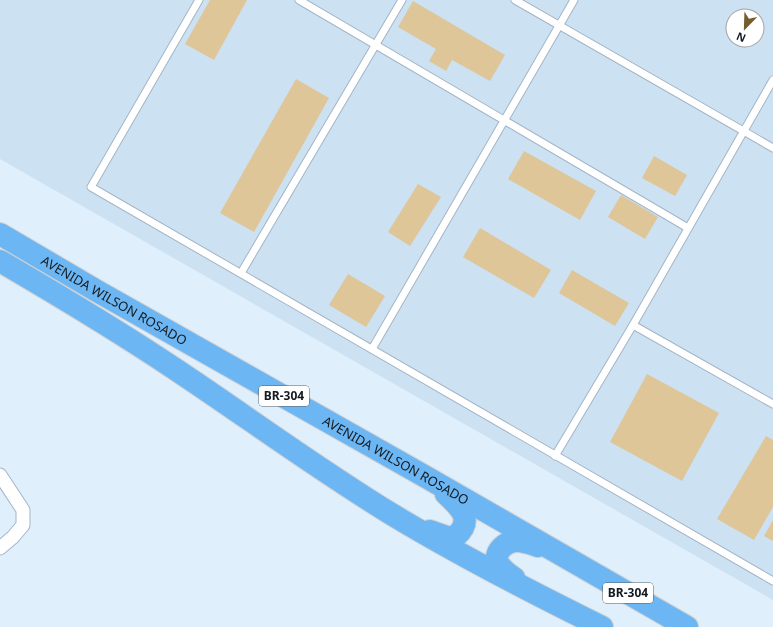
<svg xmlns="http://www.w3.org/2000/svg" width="773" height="627" font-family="'Noto Sans',sans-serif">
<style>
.built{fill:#cce1f2;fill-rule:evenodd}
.building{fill:#dec699}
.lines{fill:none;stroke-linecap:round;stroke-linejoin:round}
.lane-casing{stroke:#a3b5c6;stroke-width:9}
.street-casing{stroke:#a3b5c6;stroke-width:15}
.highway-casing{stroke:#d0d1d2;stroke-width:24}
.lane{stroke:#fff;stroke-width:7}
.street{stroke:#fff;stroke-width:13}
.highway{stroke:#6cb6f3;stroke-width:22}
.labels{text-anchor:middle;stroke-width:3;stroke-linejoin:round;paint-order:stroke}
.shield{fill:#fff;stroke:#5a5f63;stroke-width:1}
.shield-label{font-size:12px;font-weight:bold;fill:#131a20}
.street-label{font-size:13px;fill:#131a20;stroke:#fff}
</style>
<rect width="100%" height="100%" fill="#dfeffc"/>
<path class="built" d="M0,0H773V600L0,159ZM733,16H757V40H733Z"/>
<g class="building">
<polygon points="210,0 247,0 214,60 185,44"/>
<polygon points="413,1 505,55 490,81 452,60 446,71 429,61 436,49 398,27"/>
<polygon points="296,79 329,98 254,232 220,213"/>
<polygon points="524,151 596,191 580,220 508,179"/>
<polygon points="654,156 687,175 675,196 642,178"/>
<polygon points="418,184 441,197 410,246 388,232"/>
<polygon points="621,195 658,217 645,239 608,217"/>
<polygon points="480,228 551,270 534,298 463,257"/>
<polygon points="572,270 629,303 615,326 559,293"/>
<polygon points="348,274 385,296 366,327 329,305"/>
<polygon points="647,374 719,413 682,481 610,442"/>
<polygon points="766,436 773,440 773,507 754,540 717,519"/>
<polygon points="773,520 773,541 764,536"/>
</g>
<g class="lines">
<g class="lane-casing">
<g id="lane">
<polyline points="199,0 91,187 773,581"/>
<polyline points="299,0 688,228"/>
<polyline points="515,0 773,148"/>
<polyline points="241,273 402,0"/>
<polyline points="633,325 773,404"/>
<polyline points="372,349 574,0"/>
<polyline points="555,456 633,325 773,80"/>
</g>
</g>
<g class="street-casing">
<polyline id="street" points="0,475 23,510 23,525 13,537 0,548"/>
</g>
<g class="highway-casing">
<g id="highway">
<path id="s1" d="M0,234L97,291L426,477L687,627"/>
<path d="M0,261C60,296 120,332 178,371C250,419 319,470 393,515C461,556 531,592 602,627"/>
<path d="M430,531L447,537H455C475,520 460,507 446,494"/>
<path d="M514,578C508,574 502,570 498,563C493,552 506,541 517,541C524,541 532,544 538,546"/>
</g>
</g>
<use href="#lane" class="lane"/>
<use href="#street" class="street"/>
<use href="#highway" class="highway"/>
</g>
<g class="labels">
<g class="shield">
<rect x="259" y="386" width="50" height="20" rx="3"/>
<rect x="603" y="583" width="50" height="20" rx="3"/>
</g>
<g class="shield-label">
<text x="284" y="400">BR-304</text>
<text x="628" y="597">BR-304</text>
</g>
<g class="street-label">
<text dy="5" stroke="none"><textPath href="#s1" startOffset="132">AVENIDA WILSON ROSADO</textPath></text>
<text dy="5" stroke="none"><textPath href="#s1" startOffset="456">AVENIDA WILSON ROSADO</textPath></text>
</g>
</g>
<g transform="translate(745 28) rotate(203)"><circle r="19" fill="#ffffff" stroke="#a1a3a6"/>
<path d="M0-3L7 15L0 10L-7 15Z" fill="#755d2e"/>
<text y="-6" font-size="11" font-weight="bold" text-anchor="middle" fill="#131a20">N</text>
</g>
</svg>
